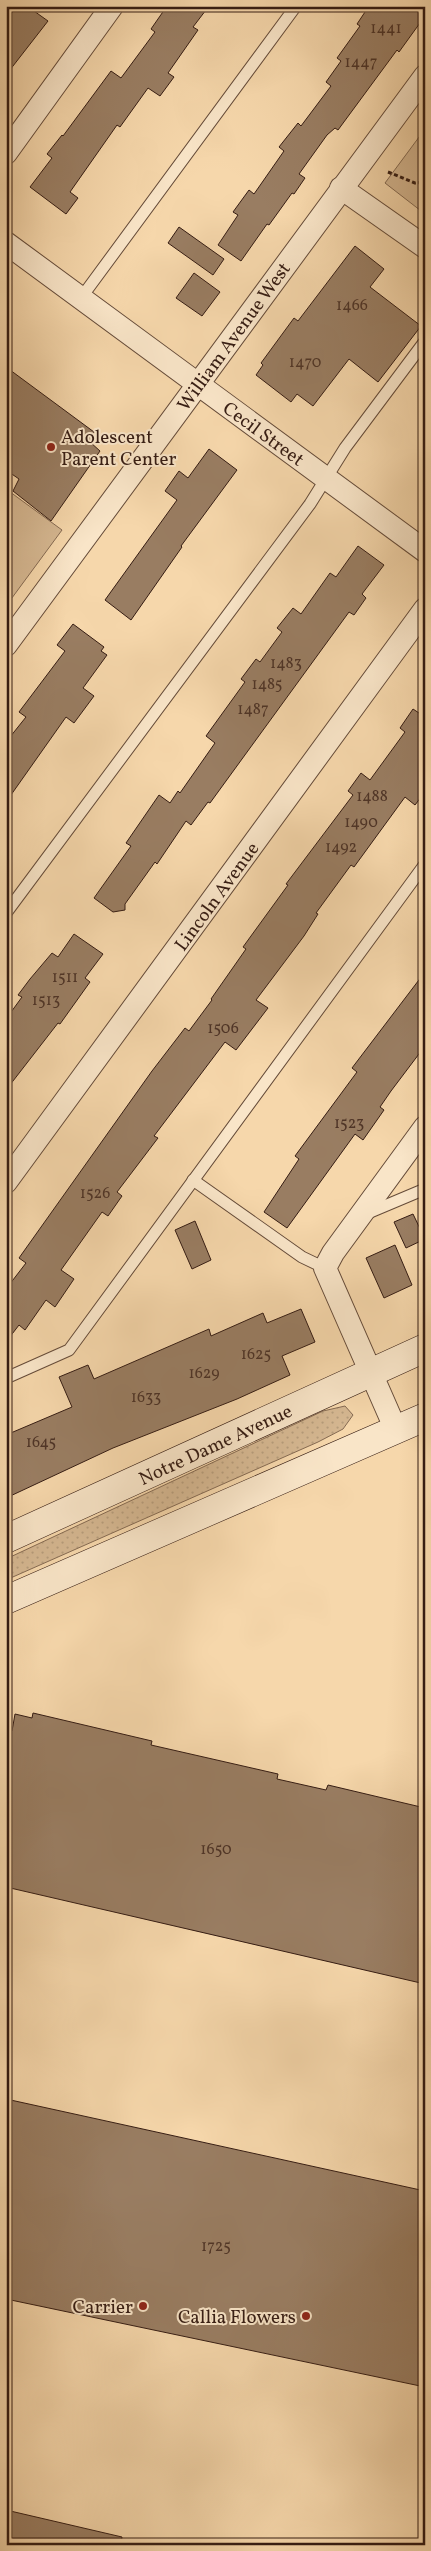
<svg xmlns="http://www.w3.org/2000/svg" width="431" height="2551" font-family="Vollkorn,serif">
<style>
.grass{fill:url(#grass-dots);stroke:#856a52}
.green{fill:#d5b791;stroke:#856a52}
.building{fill:#997d62;stroke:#351c13}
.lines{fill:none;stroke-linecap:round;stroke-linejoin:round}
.lane-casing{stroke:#654b39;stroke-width:13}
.street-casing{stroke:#654b39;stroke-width:24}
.secondary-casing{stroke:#351c13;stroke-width:29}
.path{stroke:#351c13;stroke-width:3;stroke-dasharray:4 2.5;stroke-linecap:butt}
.lane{stroke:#f9e5c8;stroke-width:11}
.street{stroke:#f9e5c8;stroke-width:22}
.secondary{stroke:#f9e5c8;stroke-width:28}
.poi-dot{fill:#8f2418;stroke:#f9e5c8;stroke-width:2}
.labels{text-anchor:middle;stroke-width:4;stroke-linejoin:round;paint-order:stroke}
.number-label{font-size:16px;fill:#4e3427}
.street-label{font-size:19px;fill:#351c13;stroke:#f9e5c8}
.poi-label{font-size:19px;fill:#351c13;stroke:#f9e5c8;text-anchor:end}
</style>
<defs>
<pattern id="grass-dots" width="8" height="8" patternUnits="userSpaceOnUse" patternTransform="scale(1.25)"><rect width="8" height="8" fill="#d5b791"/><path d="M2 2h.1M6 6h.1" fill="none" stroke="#b79d7c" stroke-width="1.8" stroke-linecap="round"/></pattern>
</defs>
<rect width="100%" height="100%" fill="#f6d7ab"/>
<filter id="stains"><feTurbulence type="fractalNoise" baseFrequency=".004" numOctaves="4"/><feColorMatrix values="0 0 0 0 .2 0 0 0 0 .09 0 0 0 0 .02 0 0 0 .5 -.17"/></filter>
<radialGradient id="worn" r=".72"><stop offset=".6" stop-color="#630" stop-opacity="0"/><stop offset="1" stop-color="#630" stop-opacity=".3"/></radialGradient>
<polygon class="grass" points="345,1406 353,1415 343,1429 318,1442 6,1580 6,1559 323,1411"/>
<g class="green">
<polygon points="425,129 425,214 385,183"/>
<polygon points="6,489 62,530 6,606"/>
</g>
<g class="building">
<polygon points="6,6 27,6 48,21 6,75"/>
<polygon points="167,6 209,6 193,27 198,30 168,73 174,77 160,96 148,88 120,127 117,125 70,192 78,198 66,214 30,187 52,158 47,154 62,135 63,136 111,71 121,78 155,32 151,29"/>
<polygon points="369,6 425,6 425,16 399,52 397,50 338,130 335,128 327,135 299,174 305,178 294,194 292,193 269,225 267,224 241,261 218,245 238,215 233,212 249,190 254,194 284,151 279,147 298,123 301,126 331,86 326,82 341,61 337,58 360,26 357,24"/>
<polygon points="179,227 224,259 213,275 168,243"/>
<polygon points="355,246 384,269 370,287 421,326 378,382 349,359 313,406 297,394 291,402 256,375 263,365 261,363 294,318 298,321"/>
<polygon points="194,273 220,292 202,316 176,298"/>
<polygon points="6,367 94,432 90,442 100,451 51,521 13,491 19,479 6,470"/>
<polygon points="209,449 237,470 181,546 182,547 131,620 105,600 177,500 165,491 179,471 188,478"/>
<polygon points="358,546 384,565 362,594 366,598 354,615 349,612 210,803 208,802 191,825 186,821 157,864 155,862 125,904 125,910 113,912 94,898 131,846 126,843 159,795 170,803 178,791 180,793 215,743 206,736 245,682 241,679 256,659 260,662 282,632 277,628 293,608 301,614 330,573 336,577"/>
<polygon points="73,624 104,647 101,651 107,655 83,688 94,696 74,723 66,717 6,802 6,742 26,717 19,712 65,651 57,645"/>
<polygon points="425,706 425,792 415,805 405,797 354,867 351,865 316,913 318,914 304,936 256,1000 268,1008 236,1050 225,1042 154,1136 158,1138 117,1192 122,1196 108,1216 102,1212 61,1270 74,1279 55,1307 46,1300 25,1330 19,1325 6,1342 6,1289 26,1263 19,1258 152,1071 185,1028 189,1031 212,1000 211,999 246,949 243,947 288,885 286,884 353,795 348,791 361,773 370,780 405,732 400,728 413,709 419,713"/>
<polygon points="74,934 103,954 85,978 90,982 60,1024 58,1023 6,1090 6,1019 22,997 18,995 30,979 52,953 58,957"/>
<polygon points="425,972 425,1046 391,1091 380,1107 384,1110 363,1140 355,1134 287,1228 264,1212 299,1159 295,1156 357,1072 352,1068"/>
<polygon points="413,1214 425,1239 406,1248 394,1222"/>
<polygon points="195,1221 211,1260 192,1269 175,1230"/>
<polygon points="395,1245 412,1285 384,1298 366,1258"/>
<polygon points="301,1309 315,1342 282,1356 290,1375 237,1399 113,1448 6,1498 6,1435 72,1407 59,1377 88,1365 94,1379 209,1329 211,1336 263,1313 267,1323"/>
<polygon points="33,1713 152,1741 151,1745 278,1774 277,1779 326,1790 328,1785 425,1808 425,1984 6,1887 6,1729 12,1731 15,1714 32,1718"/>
<polygon points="6,2099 425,2191 425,2387 6,2299"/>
<polygon points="6,2510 122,2537 121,2545 6,2545"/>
</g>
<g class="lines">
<g class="lane-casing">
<g id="lane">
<polyline points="81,298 296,6"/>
<polyline points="6,913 310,504 345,448 425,341"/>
<polyline points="193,1180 302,1257 325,1268"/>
<polyline points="368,1213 425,1189"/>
<polyline points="6,1378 69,1350 425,864"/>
</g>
</g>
<g class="street-casing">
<g id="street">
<polyline points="6,153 112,6"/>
<polyline points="341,188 425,247"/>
<polyline points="6,243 425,551"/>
<polyline points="6,645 425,76"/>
<polyline points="6,1182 425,609"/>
<polyline points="396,1430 325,1268 333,1253 425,1127"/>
</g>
</g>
<g class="secondary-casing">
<g id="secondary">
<polyline points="6,1539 425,1348"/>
<polyline points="6,1600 425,1417"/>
</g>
</g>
<polyline class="path" points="388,172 415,183 425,182"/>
<use href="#lane" class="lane"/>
<use href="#street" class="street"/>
<use href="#secondary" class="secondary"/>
</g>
<g class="poi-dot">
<circle cx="51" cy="447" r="5"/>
<circle cx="143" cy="2306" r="5"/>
<circle cx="306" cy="2316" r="5"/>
</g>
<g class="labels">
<g class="number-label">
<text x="386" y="33">1441</text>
<text x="361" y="67">1447</text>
<text x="352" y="310">1466</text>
<text x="305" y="367">1470</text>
<text x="286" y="668">1483</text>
<text x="267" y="689">1485</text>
<text x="253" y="714">1487</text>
<text x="372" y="801">1488</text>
<text x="361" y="827">1490</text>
<text x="341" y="852">1492</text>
<text x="65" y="982">1511</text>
<text x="46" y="1005">1513</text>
<text x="223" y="1033">1506</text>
<text x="349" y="1128">1523</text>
<text x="95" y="1198">1526</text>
<text x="256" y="1359">1625</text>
<text x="204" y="1378">1629</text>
<text x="146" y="1402">1633</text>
<text x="41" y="1447">1645</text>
<text x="216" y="1854">1650</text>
<text x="216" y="2251">1725</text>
</g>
<g class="street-label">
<text transform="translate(233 336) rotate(-54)" y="7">William Avenue West</text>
<text transform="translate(264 433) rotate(36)" y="7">Cecil Street</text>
<text transform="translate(216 896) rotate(-54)" y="7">Lincoln Avenue</text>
<text transform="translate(215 1444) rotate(-25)" y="7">Notre Dame Avenue</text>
</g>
<g class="poi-label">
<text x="61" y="443" text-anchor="start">Adolescent<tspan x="61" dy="22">Parent Center</tspan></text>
<text x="133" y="2313">Carrier</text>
<text x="296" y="2323">Callia Flowers</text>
</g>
</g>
<rect width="431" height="2551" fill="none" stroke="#f6d7ab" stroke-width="25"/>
<rect x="8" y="8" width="416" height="2536" fill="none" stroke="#351c13" stroke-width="2.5"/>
<rect x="12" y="12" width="406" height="2526" fill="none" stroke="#351c13"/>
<rect width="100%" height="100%" filter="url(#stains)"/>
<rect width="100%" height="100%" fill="url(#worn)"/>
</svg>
